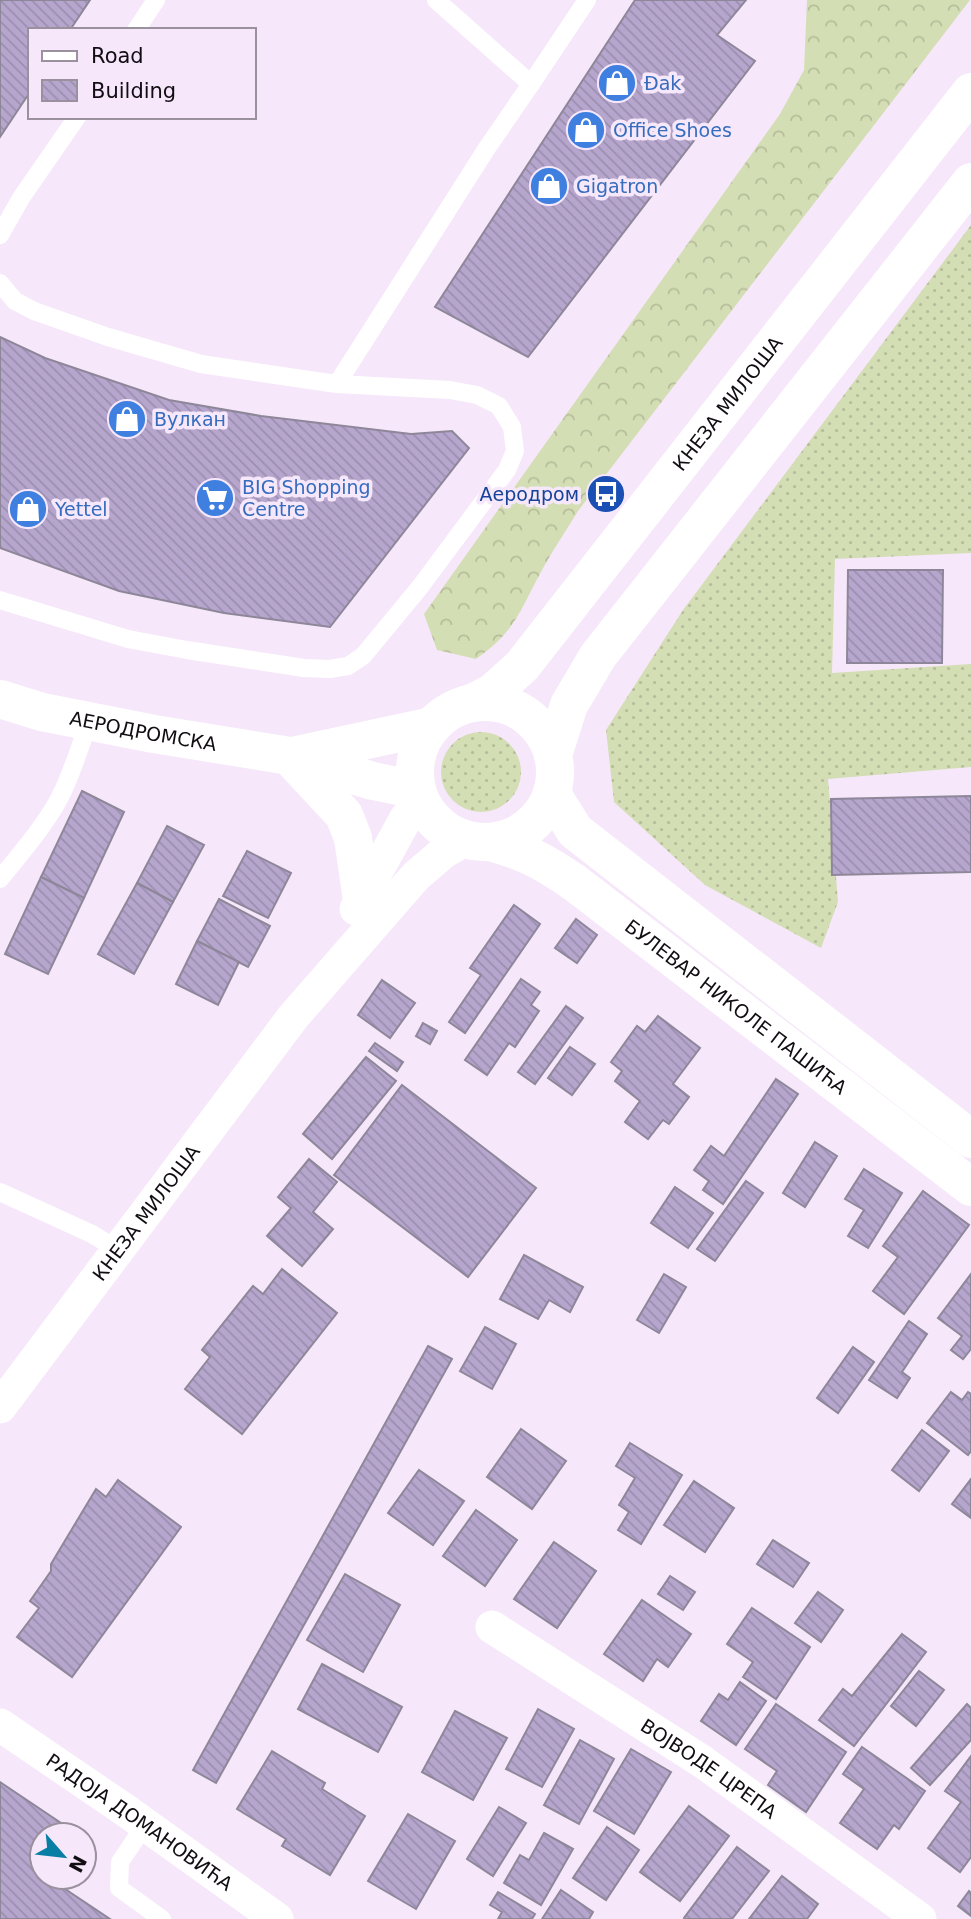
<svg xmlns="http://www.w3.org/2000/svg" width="971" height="1919" font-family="'DejaVu Sans',sans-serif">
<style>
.grass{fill:url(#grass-dots)}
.forest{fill:url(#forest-crowns)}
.building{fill:url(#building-back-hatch);stroke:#8e879a;stroke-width:2}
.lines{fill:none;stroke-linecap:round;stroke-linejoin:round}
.service{stroke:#fff;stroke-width:18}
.minor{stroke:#fff;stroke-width:33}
.tertiary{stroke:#fff;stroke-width:38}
.primary{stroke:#fff;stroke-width:38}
.labels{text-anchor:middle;stroke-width:7;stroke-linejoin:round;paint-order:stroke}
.shop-label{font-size:19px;fill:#366cbe;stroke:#f6e8fa;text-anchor:start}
.street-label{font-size:19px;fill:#110d13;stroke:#f6e8fa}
.transit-label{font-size:19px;fill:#164399;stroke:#f6e8fa;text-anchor:end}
</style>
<defs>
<pattern id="grass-dots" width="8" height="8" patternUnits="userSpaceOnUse" patternTransform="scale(1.75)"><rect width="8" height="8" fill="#d4deb4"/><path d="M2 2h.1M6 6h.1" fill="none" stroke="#b5bd9a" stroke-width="1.8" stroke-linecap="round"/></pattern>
<pattern id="forest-crowns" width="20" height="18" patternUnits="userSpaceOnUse" patternTransform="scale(1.75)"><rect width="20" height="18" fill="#d4deb4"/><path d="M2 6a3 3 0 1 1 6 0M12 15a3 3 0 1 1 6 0" fill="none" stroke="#b5bd9a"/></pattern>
<pattern id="building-back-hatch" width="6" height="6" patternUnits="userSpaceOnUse" patternTransform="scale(1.75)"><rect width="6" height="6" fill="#b6a6cd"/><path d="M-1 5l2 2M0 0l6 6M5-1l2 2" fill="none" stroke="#9b8eaf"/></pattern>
</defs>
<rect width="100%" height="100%" fill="#f6e8fa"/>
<g class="grass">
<polygon points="971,225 971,553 835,559 832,673 971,664 971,767 828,779 838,902 821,948 705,885 614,802 606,730 683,610"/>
<circle cx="481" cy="772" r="40"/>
</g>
<path class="forest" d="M807,0H970L578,511C566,531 552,551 541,572C519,612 516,631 476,659L437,650L424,614L780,114L804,70Z"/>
<g class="building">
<polygon points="0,0 90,0 70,30 30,30 30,92 0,137"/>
<polygon points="635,0 746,0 717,35 755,61 528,357 435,307"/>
<polygon points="0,337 45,358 169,400 261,416 411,434 452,431 469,448 330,627 224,613 119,591 0,548"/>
<polygon points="848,570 943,570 942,663 847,663"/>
<polygon points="82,791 124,812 84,898 41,877"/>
<polygon points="971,796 971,872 832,875 831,799"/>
<polygon points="167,826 204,845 173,902 137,883"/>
<polygon points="247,851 291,873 268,918 223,896"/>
<polygon points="41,877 84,898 48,974 5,954"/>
<polygon points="137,883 173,902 134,974 98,954"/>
<polygon points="219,899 270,926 248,967 197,941"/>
<polygon points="514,905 540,924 465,1033 449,1022 481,975 470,968"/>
<polygon points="576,919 597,935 577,963 555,948"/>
<polygon points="197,941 239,962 218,1005 176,984"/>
<polygon points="521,979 540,992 531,1005 539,1011 515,1047 509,1043 487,1075 465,1060"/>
<polygon points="382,980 415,1003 390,1038 358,1015"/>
<polygon points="566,1006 583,1018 535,1084 518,1072"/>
<polygon points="658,1016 700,1048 673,1084 689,1097 669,1124 663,1120 648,1139 625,1122 640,1101 615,1081 622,1071 611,1062 637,1026 645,1032"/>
<polygon points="423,1023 437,1031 430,1044 416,1036"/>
<polygon points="375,1043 403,1062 397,1071 369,1051"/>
<polygon points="570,1047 595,1064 572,1095 548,1078"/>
<polygon points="366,1057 396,1081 332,1159 303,1134"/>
<polygon points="776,1079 798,1094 723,1204 703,1190 709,1181 694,1170 711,1146 724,1156"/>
<polygon points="402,1085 536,1188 468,1277 334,1175"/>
<polygon points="815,1142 837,1156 805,1207 783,1193"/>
<polygon points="309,1159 337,1182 313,1212 333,1229 302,1266 267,1236 291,1208 278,1197"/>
<polygon points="864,1169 902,1193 868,1248 848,1236 864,1210 845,1199"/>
<polygon points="746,1181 763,1193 715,1261 697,1249"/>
<polygon points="675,1187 713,1213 688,1248 651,1223"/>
<polygon points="923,1191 969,1225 904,1314 873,1291 898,1257 883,1246"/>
<polygon points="524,1255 583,1287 570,1312 549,1300 538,1319 500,1299"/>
<polygon points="282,1269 337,1313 242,1434 185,1389 210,1357 202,1350 253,1286 263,1294"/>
<polygon points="664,1274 686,1287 659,1333 637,1320"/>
<polygon points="971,1274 971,1349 963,1359 951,1350 962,1336 938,1318"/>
<polygon points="909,1321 927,1334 902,1372 910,1378 897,1398 869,1380"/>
<polygon points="485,1327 516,1344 492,1389 460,1371"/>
<polygon points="428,1346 452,1359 216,1783 193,1770"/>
<polygon points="853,1347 874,1362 838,1413 817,1398"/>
<polygon points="951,1392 962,1400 968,1392 971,1394 971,1451 968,1455 927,1423"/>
<polygon points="521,1429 566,1461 532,1509 487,1477"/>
<polygon points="922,1430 949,1451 919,1491 892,1470"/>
<polygon points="630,1443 682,1475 641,1544 618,1530 629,1512 619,1505 635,1478 616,1466"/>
<polygon points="419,1470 464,1501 433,1545 388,1513"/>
<polygon points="971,1479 971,1518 952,1504"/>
<polygon points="118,1480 181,1527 72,1677 17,1637 39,1608 30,1601 51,1571 51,1564 96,1489 106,1497"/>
<polygon points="694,1481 734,1508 705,1552 664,1525"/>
<polygon points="476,1510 517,1540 485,1586 443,1556"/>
<polygon points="773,1540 809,1563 793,1587 757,1564"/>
<polygon points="554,1542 596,1571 557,1628 514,1599"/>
<polygon points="345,1574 400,1605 363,1672 307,1640"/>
<polygon points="670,1576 695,1592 683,1610 658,1594"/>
<polygon points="818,1592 843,1610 821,1642 795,1623"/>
<polygon points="642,1600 691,1634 668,1667 657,1659 643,1681 604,1654"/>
<polygon points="752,1608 810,1647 776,1699 743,1677 753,1662 727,1644"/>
<polygon points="902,1634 926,1652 854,1746 819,1720 843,1689 852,1696"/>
<polygon points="322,1664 402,1707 378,1752 298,1709"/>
<polygon points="919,1671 944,1690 916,1726 891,1706"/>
<polygon points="740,1682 766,1701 736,1745 701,1721 719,1694 728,1700"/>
<polygon points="776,1704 846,1752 806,1812 768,1785 777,1771 745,1749"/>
<polygon points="967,1704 971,1708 971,1740 930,1785 911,1768"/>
<polygon points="538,1709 574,1729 542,1787 506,1769"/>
<polygon points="455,1711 507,1738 473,1800 422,1772"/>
<polygon points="580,1740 614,1759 579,1824 544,1805"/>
<polygon points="862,1747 925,1791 899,1829 894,1825 877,1849 840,1823 864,1789 843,1774"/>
<polygon points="631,1749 671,1772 634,1834 594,1811"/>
<polygon points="272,1751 325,1783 322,1789 365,1816 330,1875 282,1846 286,1839 237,1809"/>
<polygon points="971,1756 971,1857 960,1872 928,1848 961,1802 945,1791"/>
<polygon points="0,1782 70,1829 66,1835 42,1835 42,1877 47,1877 110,1919 0,1919"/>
<polygon points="689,1806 729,1836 680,1901 640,1872"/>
<polygon points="499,1807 526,1823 493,1876 467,1859"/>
<polygon points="408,1814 455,1841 416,1909 368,1881"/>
<polygon points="607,1827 639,1850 606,1900 573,1878"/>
<polygon points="544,1833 573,1849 541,1905 504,1883 520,1855 529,1860"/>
<polygon points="737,1847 769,1871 732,1919 685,1919 684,1918"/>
<polygon points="782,1876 818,1904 807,1919 749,1919"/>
<polygon points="561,1890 593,1912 589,1919 542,1919"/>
<polygon points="969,1891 971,1893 971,1916 958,1906"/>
<polygon points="498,1892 535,1914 532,1919 498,1919 502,1912 490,1905"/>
</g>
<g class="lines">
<g class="service">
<polyline points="436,0 531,84 587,0"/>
<polyline points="136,30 156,0"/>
<polyline points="0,235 21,198 77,117"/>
<polyline points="0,283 15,301 34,311 108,337 201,364 337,384"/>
<polyline points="0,600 128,639 187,650 304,668 330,669 348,666 363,656 420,587 507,470 515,451 512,427 499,406 477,395 450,390 337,384 487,148 531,84"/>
<path d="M0,879C21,853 43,828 59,799C72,774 80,747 89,721"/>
<polyline points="0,1192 92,1234 118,1250"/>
<polyline points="145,1825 120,1862 119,1888 162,1919"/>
</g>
<g class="minor">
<polyline points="356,909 406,818 423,804"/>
<path id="s1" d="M0,1407L293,1017L416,876L444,852L467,839"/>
<path id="s2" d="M492,1627L703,1762L920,1919"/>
<path id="s3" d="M0,1725L125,1810L277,1919"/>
</g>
<g class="tertiary">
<path id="s4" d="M0,699L42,712L154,734L290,756L373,781L417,790"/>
<polyline points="292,756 432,726"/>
<polyline points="291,758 344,815 353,838 362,900"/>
</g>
<g class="primary">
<circle cx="485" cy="772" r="70"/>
<path id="s5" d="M472,703L492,693L522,666L971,92"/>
<polyline points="553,755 569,705 598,656 971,182"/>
<polyline points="552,794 575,831 971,1139"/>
<path id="s6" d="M490,842C525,851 546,863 575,883L971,1187"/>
</g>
</g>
<defs>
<g id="shop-disc" transform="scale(2.0125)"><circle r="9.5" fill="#3f7fe0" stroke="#f6e8fa"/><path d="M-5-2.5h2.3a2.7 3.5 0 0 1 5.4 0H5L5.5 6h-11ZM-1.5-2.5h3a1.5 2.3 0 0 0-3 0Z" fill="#fff"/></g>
<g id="bus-disc" transform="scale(2.0125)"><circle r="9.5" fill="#1a4fb4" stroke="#f6e8fa"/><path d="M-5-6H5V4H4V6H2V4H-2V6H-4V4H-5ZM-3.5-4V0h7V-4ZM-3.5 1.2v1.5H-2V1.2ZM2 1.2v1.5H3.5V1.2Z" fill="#fff"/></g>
<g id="supermarket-disc" transform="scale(2.0125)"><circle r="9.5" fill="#3f7fe0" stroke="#f6e8fa"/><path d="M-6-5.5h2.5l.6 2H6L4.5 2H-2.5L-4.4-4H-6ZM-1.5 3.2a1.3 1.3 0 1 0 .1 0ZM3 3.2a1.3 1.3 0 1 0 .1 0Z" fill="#fff"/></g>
</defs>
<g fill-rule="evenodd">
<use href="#shop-disc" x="617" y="83"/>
<use href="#shop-disc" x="586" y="130"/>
<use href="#shop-disc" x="549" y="186"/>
<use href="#shop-disc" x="127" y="419"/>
<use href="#bus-disc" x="606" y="494"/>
<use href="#supermarket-disc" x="215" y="498"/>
<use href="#shop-disc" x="28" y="509"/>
</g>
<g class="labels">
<g class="shop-label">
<text x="644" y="90">Đak</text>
<text x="613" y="137">Office Shoes</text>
<text x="576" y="193">Gigatron</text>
<text x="154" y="426">Вулкан</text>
<text x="242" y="494">BIG Shopping<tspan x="242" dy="22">Centre</tspan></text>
<text x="55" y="516">Yettel</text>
</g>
<g class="street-label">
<text dy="7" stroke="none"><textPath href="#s5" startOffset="396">КНЕЗА МИЛОША</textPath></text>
<text dy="7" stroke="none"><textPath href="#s4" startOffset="147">АЕРОДРОМСКА</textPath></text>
<text dy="7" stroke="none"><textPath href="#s6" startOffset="298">БУЛЕВАР НИКОЛЕ ПАШИЋА</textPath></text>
<text dy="7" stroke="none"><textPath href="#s1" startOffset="243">КНЕЗА МИЛОША</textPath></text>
<text dy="7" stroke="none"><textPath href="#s2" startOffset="259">ВОЈВОДЕ ЦРЕПА</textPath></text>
<text dy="7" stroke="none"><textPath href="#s3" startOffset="170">РАДОЈА ДОМАНОВИЋА</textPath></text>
</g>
<g class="transit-label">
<text x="579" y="501">Аеродром</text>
</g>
</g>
<rect x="28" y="28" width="228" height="91" fill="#f6e8fa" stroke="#9a909e" stroke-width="2"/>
<rect x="42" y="51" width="35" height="10" fill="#ffffff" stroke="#9a909e" stroke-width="2"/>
<text x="91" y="63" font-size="21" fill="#110d13">Road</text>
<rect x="42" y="80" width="35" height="21" fill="url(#building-back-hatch)" stroke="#9a909e" stroke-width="2"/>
<text x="91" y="98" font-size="21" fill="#110d13">Building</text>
<g transform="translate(63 1856) rotate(118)"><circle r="33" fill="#f6e8fa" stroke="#9a909e" stroke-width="2"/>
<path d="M0-5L12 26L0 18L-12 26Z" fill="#097ea5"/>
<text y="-10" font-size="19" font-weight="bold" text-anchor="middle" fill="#110d13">N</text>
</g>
</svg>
